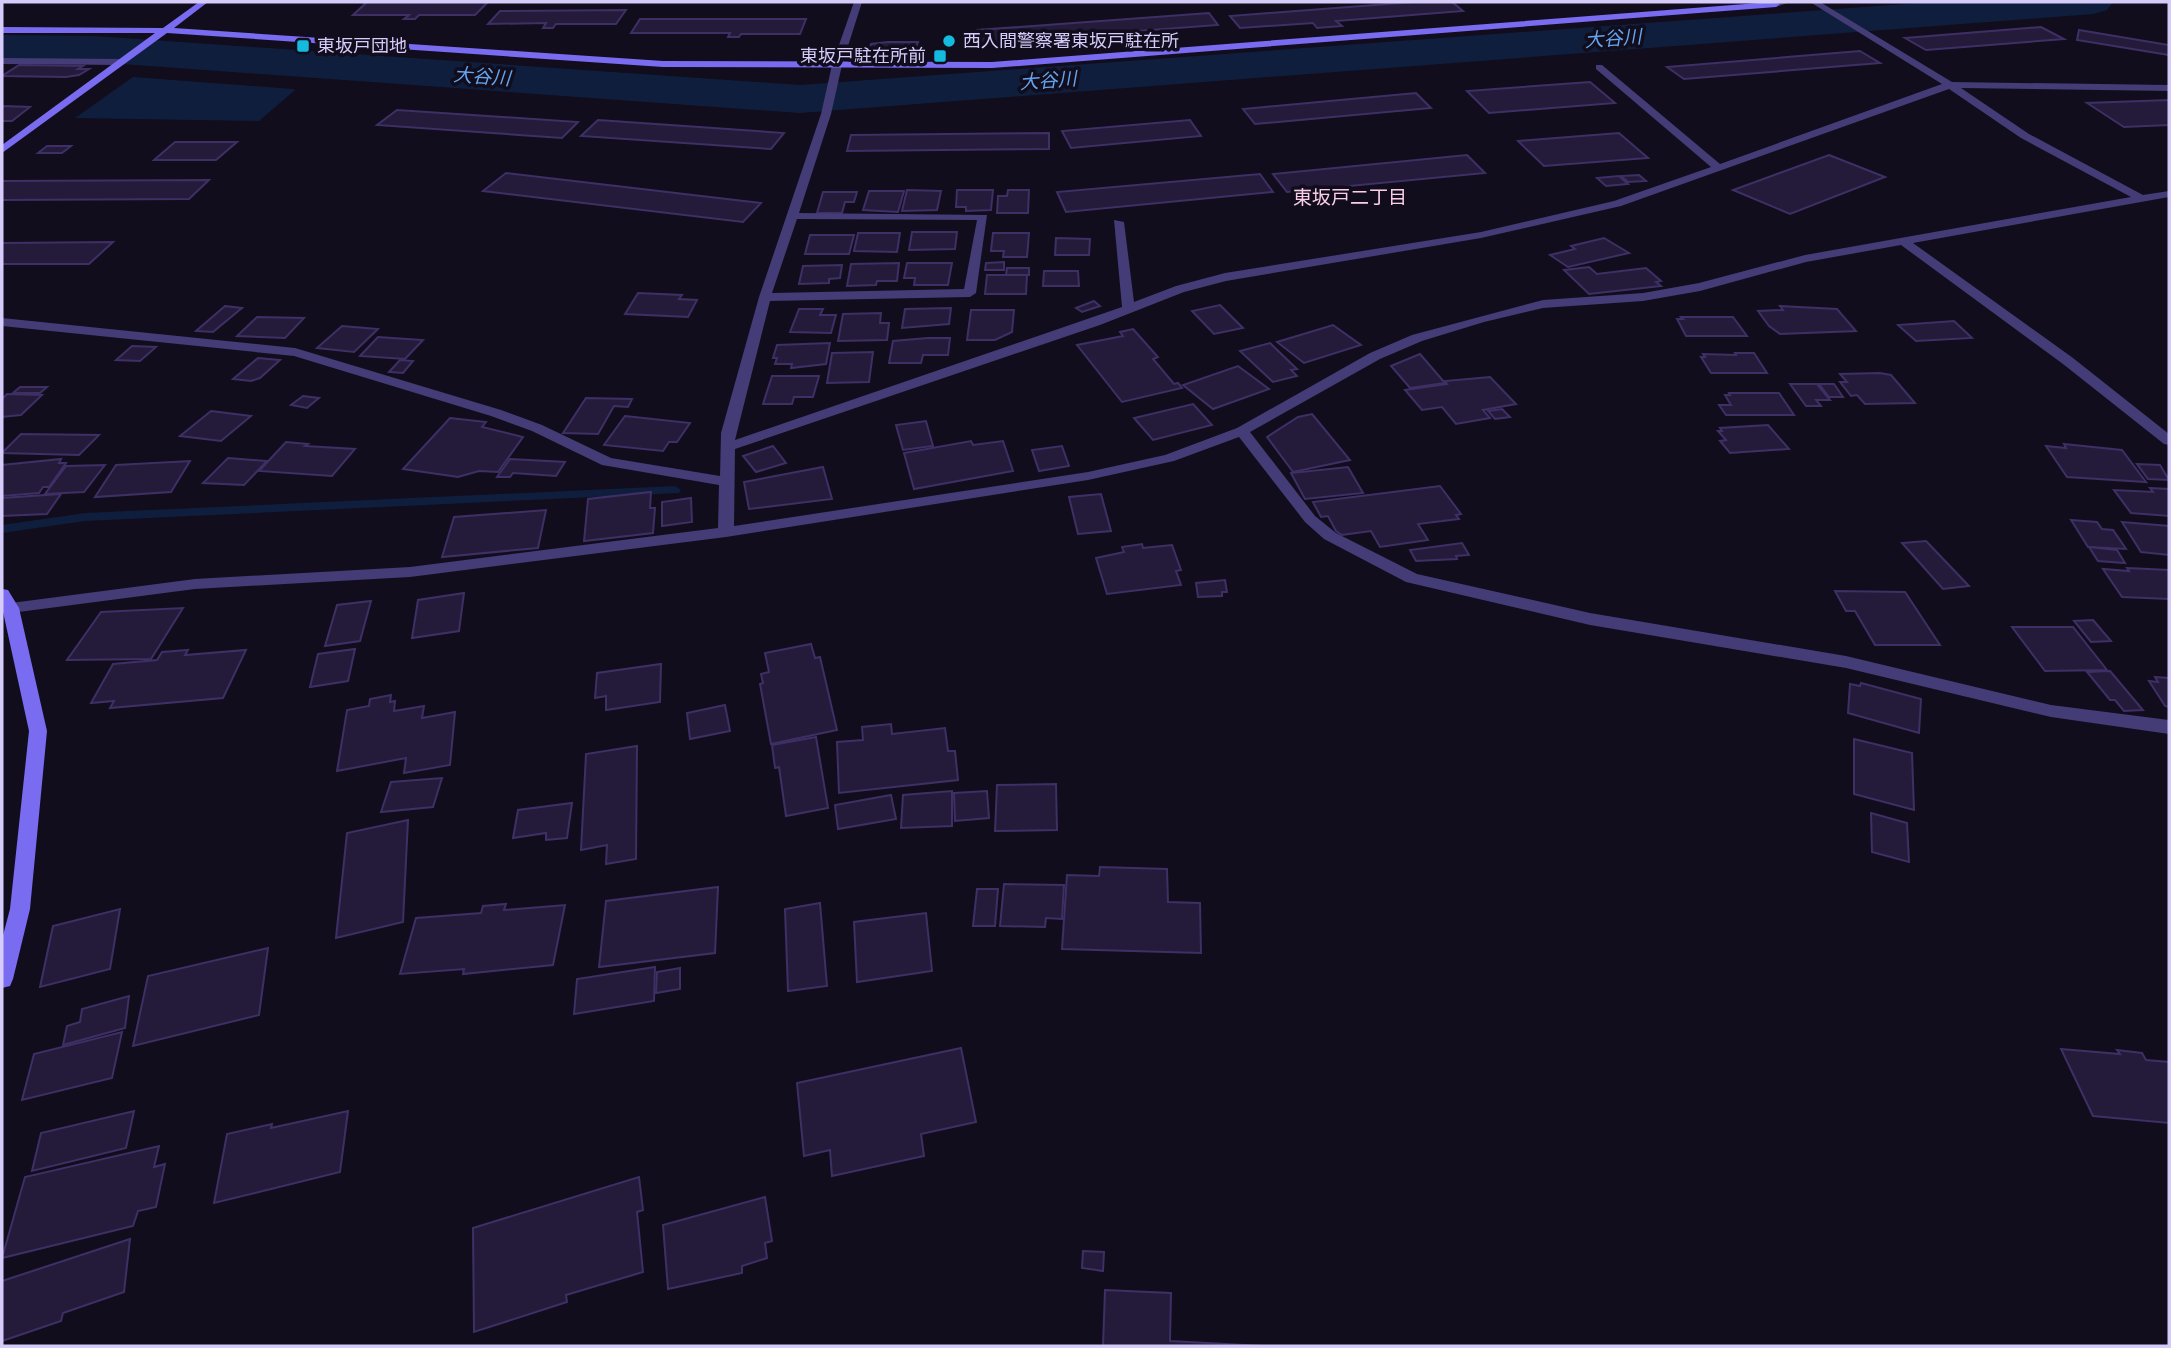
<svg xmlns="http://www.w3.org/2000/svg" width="2171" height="1348" font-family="Inter,'Noto Sans JP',sans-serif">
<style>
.water{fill:#101e3d}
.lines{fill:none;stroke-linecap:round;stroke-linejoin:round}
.stream{fill:#101e3d;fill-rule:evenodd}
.river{fill:#101e3d;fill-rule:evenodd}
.building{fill:#241b3b;stroke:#3e2f65;stroke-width:2}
.street{fill:#433c76;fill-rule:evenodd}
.secondary{fill:#796cf1;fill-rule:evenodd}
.poi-dot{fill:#15bbde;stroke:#110d1c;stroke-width:2.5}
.labels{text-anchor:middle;stroke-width:7;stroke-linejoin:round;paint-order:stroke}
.far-poi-label{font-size:18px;fill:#d5ccfa;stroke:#110d1c;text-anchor:start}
.far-water-label{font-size:19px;font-style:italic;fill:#64a5f1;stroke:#110d1c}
.far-neighbourhood-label{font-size:19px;fill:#facee7;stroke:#110d1c}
</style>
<rect width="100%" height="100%" fill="#110d1c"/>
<polygon class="water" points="133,77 293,89 295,90 259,121 75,118"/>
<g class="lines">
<polygon class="stream" points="675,486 681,490 679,493 85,521 2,533 2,525 85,513"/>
<polygon class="river" points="1933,2 2113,2 2107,10 2093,14 800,113 95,62 2,61 2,35 95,36 800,85"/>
</g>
<g class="building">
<polygon points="367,2 488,2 475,15 419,15 415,19 404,19 409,15 353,15"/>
<polygon points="1414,2 1452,2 1463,11 1336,21 1342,26 1317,28 1313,23 1240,28 1230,16"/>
<polygon points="626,10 616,24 556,24 553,28 543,28 546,23 488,24 500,11"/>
<polygon points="1209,13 1218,25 1086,35 1089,41 1065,43 1062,37 983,43 977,30"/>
<polygon points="640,19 806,19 800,34 741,34 739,37 728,37 730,33 631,33"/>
<polygon points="2041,27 2064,39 1926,50 1905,38"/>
<polygon points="2079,30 2169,45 2169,55 2077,40"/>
<polygon points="888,42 918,42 915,51 868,55 871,44"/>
<polygon points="1860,51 1880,63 1684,79 1667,67"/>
<polygon points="19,65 83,66 78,69 89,69 79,75 66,77 2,76"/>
<polygon points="1590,82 1615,103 1489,113 1467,91"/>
<polygon points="1416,93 1431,108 1255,124 1243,109"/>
<polygon points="2169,100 2169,125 2124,127 2087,103"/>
<polygon points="2,107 4,106 30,107 12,121 2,121"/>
<polygon points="397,110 578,122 562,138 377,125"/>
<polygon points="598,120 784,133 771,149 581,136"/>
<polygon points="1190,120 1201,136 1071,148 1062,131"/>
<polygon points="1049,133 1049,149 847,151 851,135"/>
<polygon points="1619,133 1648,158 1544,166 1518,141"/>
<polygon points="175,142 237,142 216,160 154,160"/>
<polygon points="47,146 71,146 62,153 38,153"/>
<polygon points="1467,155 1485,173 1287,192 1273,174"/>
<polygon points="1829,155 1885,177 1790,214 1733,190"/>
<polygon points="506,173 761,203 743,222 483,191"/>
<polygon points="1260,174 1273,192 1066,212 1057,192"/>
<polygon points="1639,175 1646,181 1628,182 1621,176"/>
<polygon points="1619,176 1628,184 1606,186 1597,178"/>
<polygon points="209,180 189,199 2,200 2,181"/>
<polygon points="907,190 941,191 937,210 902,211"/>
<polygon points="957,190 993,190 991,210 966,211 966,207 956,207"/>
<polygon points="1008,190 1029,190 1028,213 997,213 998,196 1007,196"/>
<polygon points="869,191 904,191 898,212 863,210"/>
<polygon points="823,192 857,192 854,202 845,202 842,213 817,213"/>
<polygon points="912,232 957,232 955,249 909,250"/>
<polygon points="858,233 900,233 897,252 854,251"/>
<polygon points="993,233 1029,233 1027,257 1003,257 1004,251 991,251"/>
<polygon points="810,235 854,235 849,254 805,254"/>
<polygon points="1056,238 1090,239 1089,255 1055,255"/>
<polygon points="1604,238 1629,253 1568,267 1550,255 1575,249 1571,246"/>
<polygon points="113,242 89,264 2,264 2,243"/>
<polygon points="1004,262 1004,270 985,270 986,263"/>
<polygon points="899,263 897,281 877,281 876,285 847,286 851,264"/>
<polygon points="907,263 952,263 948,285 914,285 915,278 904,278"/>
<polygon points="842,265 840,278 829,279 829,283 799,284 803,266"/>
<polygon points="1589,267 1597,274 1646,268 1661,281 1656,282 1661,286 1589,294 1564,270"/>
<polygon points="1007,268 1029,268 1029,275 1006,275"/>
<polygon points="1044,271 1078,271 1079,286 1043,286"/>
<polygon points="987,275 1027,275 1026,294 985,294"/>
<polygon points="638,293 682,295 679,299 697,300 688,317 625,314"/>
<polygon points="1094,301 1100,306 1082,312 1076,308"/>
<polygon points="1220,305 1243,328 1214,334 1192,311"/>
<polygon points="225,306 242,308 213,332 196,331"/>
<polygon points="1780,306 1837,309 1856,331 1780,334 1769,326 1758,311 1783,310"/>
<polygon points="951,308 949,324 902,328 905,309"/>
<polygon points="799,309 823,309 820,315 836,315 831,333 790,332"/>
<polygon points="971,310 1014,310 1012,332 995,340 967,340"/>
<polygon points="881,313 880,323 889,323 887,340 838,341 843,314"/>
<polygon points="257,317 304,318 285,338 237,336"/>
<polygon points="1681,317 1733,317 1747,336 1686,336 1677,319 1683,319"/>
<polygon points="1954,321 1972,338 1916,341 1898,325"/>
<polygon points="1333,325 1361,345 1304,363 1277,342"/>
<polygon points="342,326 378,329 354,352 317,348"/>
<polygon points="1133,329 1158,357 1153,359 1174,384 1178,383 1182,388 1122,402 1077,345 1123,336 1120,332"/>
<polygon points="378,337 423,340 405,359 360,356"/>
<polygon points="928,338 950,338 948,355 923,355 921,363 889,363 893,341"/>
<polygon points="830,343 826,364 791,368 792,364 775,364 777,358 773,358 777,345"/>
<polygon points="1270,343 1297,369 1291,370 1297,376 1273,382 1240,351"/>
<polygon points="132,346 156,347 140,361 116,360"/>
<polygon points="873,352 869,382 827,383 832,353"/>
<polygon points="1735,353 1754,353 1767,373 1711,373 1701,357 1705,357 1703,354 1736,355"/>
<polygon points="1420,354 1445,383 1410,388 1391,366"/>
<polygon points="258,358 280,360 260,378 251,381 233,379"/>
<polygon points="400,360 413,361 403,373 389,372"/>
<polygon points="1238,366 1269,389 1213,409 1183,385"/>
<polygon points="1880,373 1891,375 1915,403 1865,404 1857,395 1851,396 1840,382 1847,382 1840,374"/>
<polygon points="772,376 819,376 813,397 794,397 792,404 763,404"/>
<polygon points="1490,377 1516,404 1483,410 1490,418 1456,424 1442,407 1422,410 1405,390 1447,384 1445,381"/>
<polygon points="1790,384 1817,384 1830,400 1816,400 1821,406 1806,406"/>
<polygon points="1819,384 1834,384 1843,397 1829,397"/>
<polygon points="20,387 47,387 40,393 13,393"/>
<polygon points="1729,393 1779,393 1794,415 1726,415 1719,405 1731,405 1725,395 1730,395"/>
<polygon points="7,394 42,395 21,415 2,417 2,399"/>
<polygon points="303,396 319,398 307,408 291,405"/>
<polygon points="586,398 632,399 628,407 614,406 598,434 563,433"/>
<polygon points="1193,404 1212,425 1153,440 1134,418"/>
<polygon points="1502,409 1510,417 1495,419 1488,411"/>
<polygon points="211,411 251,416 221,441 180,436"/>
<polygon points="1312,414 1350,460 1293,472 1267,437 1298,417"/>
<polygon points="625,416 690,423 677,442 669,442 663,451 604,445"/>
<polygon points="450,418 486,422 482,427 523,437 498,472 479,471 458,477 403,469"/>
<polygon points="926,421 933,446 903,450 896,425"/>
<polygon points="1768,425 1789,449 1730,453 1720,441 1726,440 1718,431 1722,431 1720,428"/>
<polygon points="21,434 99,435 79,455 2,453"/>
<polygon points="971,441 973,445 1003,441 1013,471 914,489 904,453"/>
<polygon points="286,442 308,444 305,446 355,449 332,476 259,471"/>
<polygon points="2064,444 2122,450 2146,482 2067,477 2046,446 2066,448"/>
<polygon points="773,446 786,463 756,472 743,456"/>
<polygon points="1062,446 1069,466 1039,471 1032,450"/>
<polygon points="228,458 267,461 244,485 203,483"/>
<polygon points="61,459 59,463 66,463 49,487 43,487 39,493 2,496 2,465"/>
<polygon points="510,459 565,462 556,476 513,473 510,477 497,477"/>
<polygon points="190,461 171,492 95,497 116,465"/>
<polygon points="2137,464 2160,465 2169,480 2148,479"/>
<polygon points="105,465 84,492 45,494 66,466"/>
<polygon points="823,467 832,499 749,509 744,482"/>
<polygon points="1348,467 1363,493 1305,499 1291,473"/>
<polygon points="1440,486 1461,514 1456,515 1459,519 1418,524 1428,540 1380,547 1371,531 1342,535 1336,531 1328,516 1321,517 1313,502"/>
<polygon points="2150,488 2169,489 2169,516 2131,513 2114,490 2153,492"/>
<polygon points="651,492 650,508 655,508 653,533 584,541 588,499"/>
<polygon points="61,494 47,514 2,516 2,498"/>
<polygon points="1101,494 1111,531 1078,534 1069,497"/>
<polygon points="691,498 692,522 662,526 662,502"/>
<polygon points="546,510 538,548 442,557 454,517"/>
<polygon points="2071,520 2097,522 2102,529 2113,530 2126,549 2088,547"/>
<polygon points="2122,522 2169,526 2169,555 2141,552"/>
<polygon points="1926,541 1969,586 1943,589 1902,543"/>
<polygon points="1462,543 1469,555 1456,556 1457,559 1416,561 1410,550"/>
<polygon points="1142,544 1143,548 1172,545 1181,570 1176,571 1181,585 1107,594 1096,558 1124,552 1122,547"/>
<polygon points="2089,547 2117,550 2125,563 2098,561"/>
<polygon points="2127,568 2169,570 2169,599 2122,597 2103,569 2129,571"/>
<polygon points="1225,580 1227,592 1222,592 1222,596 1198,597 1196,583"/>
<polygon points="1835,591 1905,592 1940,645 1875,645 1855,611 1846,611"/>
<polygon points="464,593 459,631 412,638 418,600"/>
<polygon points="371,601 360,641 325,646 337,605"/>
<polygon points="183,608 151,659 67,660 101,612"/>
<polygon points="2093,620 2111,641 2091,642 2074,621"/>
<polygon points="2012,627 2073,627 2107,670 2045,671"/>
<polygon points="811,644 815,658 820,657 837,730 771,744 760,684 763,683 761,674 769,672 765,653"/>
<polygon points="355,649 348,681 310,687 318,654"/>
<polygon points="188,650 185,655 246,650 223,698 110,708 114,701 91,703 113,664 157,660 162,652"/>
<polygon points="661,664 660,702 606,710 606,696 595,698 597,673"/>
<polygon points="2110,671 2143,710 2124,711 2115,700 2110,700 2087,672"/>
<polygon points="2155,677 2169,678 2169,707 2165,706 2149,681 2158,682"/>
<polygon points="1861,683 1921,699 1919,733 1848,713 1850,684 1860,686"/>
<polygon points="391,695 390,702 395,701 394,711 424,706 422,718 455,712 450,765 404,773 406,758 337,771 347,710 369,706 370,699"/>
<polygon points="725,705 730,731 690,739 687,713"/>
<polygon points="891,724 892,734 945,728 948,751 955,751 958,780 839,793 837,742 863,740 862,727"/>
<polygon points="816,737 828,808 786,816 779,767 775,768 772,745"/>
<polygon points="1854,739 1912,753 1914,810 1854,794"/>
<polygon points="637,746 636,859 606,864 607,845 581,850 586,754"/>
<polygon points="442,778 433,807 381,812 391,782"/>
<polygon points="1056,784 1057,830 995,831 997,785"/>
<polygon points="952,791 952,826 901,828 903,795"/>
<polygon points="987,791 989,818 955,821 954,793"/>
<polygon points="891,795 896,819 838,829 835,805"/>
<polygon points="572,803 567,838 546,840 546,833 513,838 518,810"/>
<polygon points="1871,813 1907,823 1909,862 1872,852"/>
<polygon points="408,820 403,922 336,938 347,833"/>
<polygon points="1100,867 1167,869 1168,902 1200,903 1201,953 1062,949 1067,875 1099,876"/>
<polygon points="1004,884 1064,885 1062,919 1046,918 1045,927 1000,926"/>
<polygon points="718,887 715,953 599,967 606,901"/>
<polygon points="977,889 998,889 995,926 973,926"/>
<polygon points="820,903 827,986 788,991 785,909"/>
<polygon points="506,904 504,910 565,905 553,965 463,974 464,969 400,974 416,918 481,913 483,906"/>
<polygon points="120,909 110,969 40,987 53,926"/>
<polygon points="926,913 932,971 857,982 854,922"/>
<polygon points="268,948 259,1015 133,1046 148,976"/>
<polygon points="655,967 654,1001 574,1014 577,979"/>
<polygon points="680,968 680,989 656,993 657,972"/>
<polygon points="129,996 125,1028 63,1045 67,1026 80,1022 82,1009"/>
<polygon points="122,1032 112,1078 22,1100 34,1054"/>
<polygon points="961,1048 976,1122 921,1134 924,1156 832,1176 830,1150 804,1156 797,1083"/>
<polygon points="2061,1049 2120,1054 2117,1050 2142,1053 2146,1060 2169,1062 2169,1123 2093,1116"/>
<polygon points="134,1111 126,1148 32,1171 41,1133"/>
<polygon points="348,1111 340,1172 214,1203 227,1134 272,1124 271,1128"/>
<polygon points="159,1146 154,1167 165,1164 156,1207 138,1211 133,1226 2,1258 25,1177"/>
<polygon points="639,1177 643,1210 637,1212 643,1272 566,1295 567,1302 474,1332 473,1228"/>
<polygon points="765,1197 772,1241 765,1243 767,1258 742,1266 742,1273 668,1289 663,1225"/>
<polygon points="130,1239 124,1292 63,1313 61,1321 2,1341 2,1281"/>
<polygon points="1083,1251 1104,1252 1103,1271 1082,1268"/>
<polygon points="1105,1290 1171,1293 1170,1341 1264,1346 1103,1346"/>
</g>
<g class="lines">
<g class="street">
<path d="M854,2H862L842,65L831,114L799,213L987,215L976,293L970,297L770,301L735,440L1122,307L1114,220L1124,222L1134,302L1176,286L1225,273L1481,232L1614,201L1711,167L1596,69V65H1602L1720,164L1942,84L1810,2H1820L1952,82L2169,85V91L1961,88L2029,134L2143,195L2169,191V197L1913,243L2073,358L2169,434V445L2164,444L2063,364L1901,245L1806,262L1700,291L1643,301L1543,308L1484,322L1422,341L1380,359L1250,432L1315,516L1336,533L1417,574L1590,613L1846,656L2051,705L2169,720V734L2051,717L1846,668L1590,625L1406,582L1324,539L1305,522L1239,437L1174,461L1088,480L726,537L410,577L195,589L11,613L5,612L3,608L5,604L11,603L195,579L410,567L718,528L719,485L602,465L532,431L491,416L294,356L2,326V318L295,348L501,410L542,425L611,458L720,476L721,433L759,297L821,114L832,65ZM1949,89L2021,138L2131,197L1805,255L1699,283L1643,293L1543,300L1412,335L1370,353L1237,428L1165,455L1088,472L734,526L735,449L1100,325L1184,292L1226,281L1481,238L1621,206ZM797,219L977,220L964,289L772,293Z"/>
<polygon points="1775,2 1790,2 1776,7 1772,4"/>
<polygon points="2,58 121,59 126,62 121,65 2,64"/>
</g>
<g class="secondary">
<polygon points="199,2 208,2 174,28 663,61 992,62 1772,2 1780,4 1776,7 992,68 663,67 167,33 2,153 2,145 155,33 2,33 2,27 163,28"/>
<polygon points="2,589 8,590 19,608 47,731 30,909 13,979 10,986 2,988 2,939 10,909 29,731 2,607"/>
</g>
</g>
<g class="poi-dot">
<circle cx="949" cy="41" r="7"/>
<rect x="296" y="39" width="14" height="14" rx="3.5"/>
<rect x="933" y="49" width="14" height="14" rx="3.5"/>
</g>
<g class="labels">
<g class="far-poi-label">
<text x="963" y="47">西入間警察署東坂戸駐在所</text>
<text x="317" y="52">東坂戸団地</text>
<text x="926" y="62" text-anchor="end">東坂戸駐在所前</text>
</g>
<g class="far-water-label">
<text transform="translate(1613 38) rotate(-4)" y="7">大谷川</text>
<text transform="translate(482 76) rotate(4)" y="7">大谷川</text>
<text transform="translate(1048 80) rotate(-4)" y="7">大谷川</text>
</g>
<g class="far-neighbourhood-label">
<text x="1350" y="204">東坂戸二丁目</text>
</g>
</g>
<rect width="2171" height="1348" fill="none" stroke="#d5ccfa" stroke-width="7"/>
</svg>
